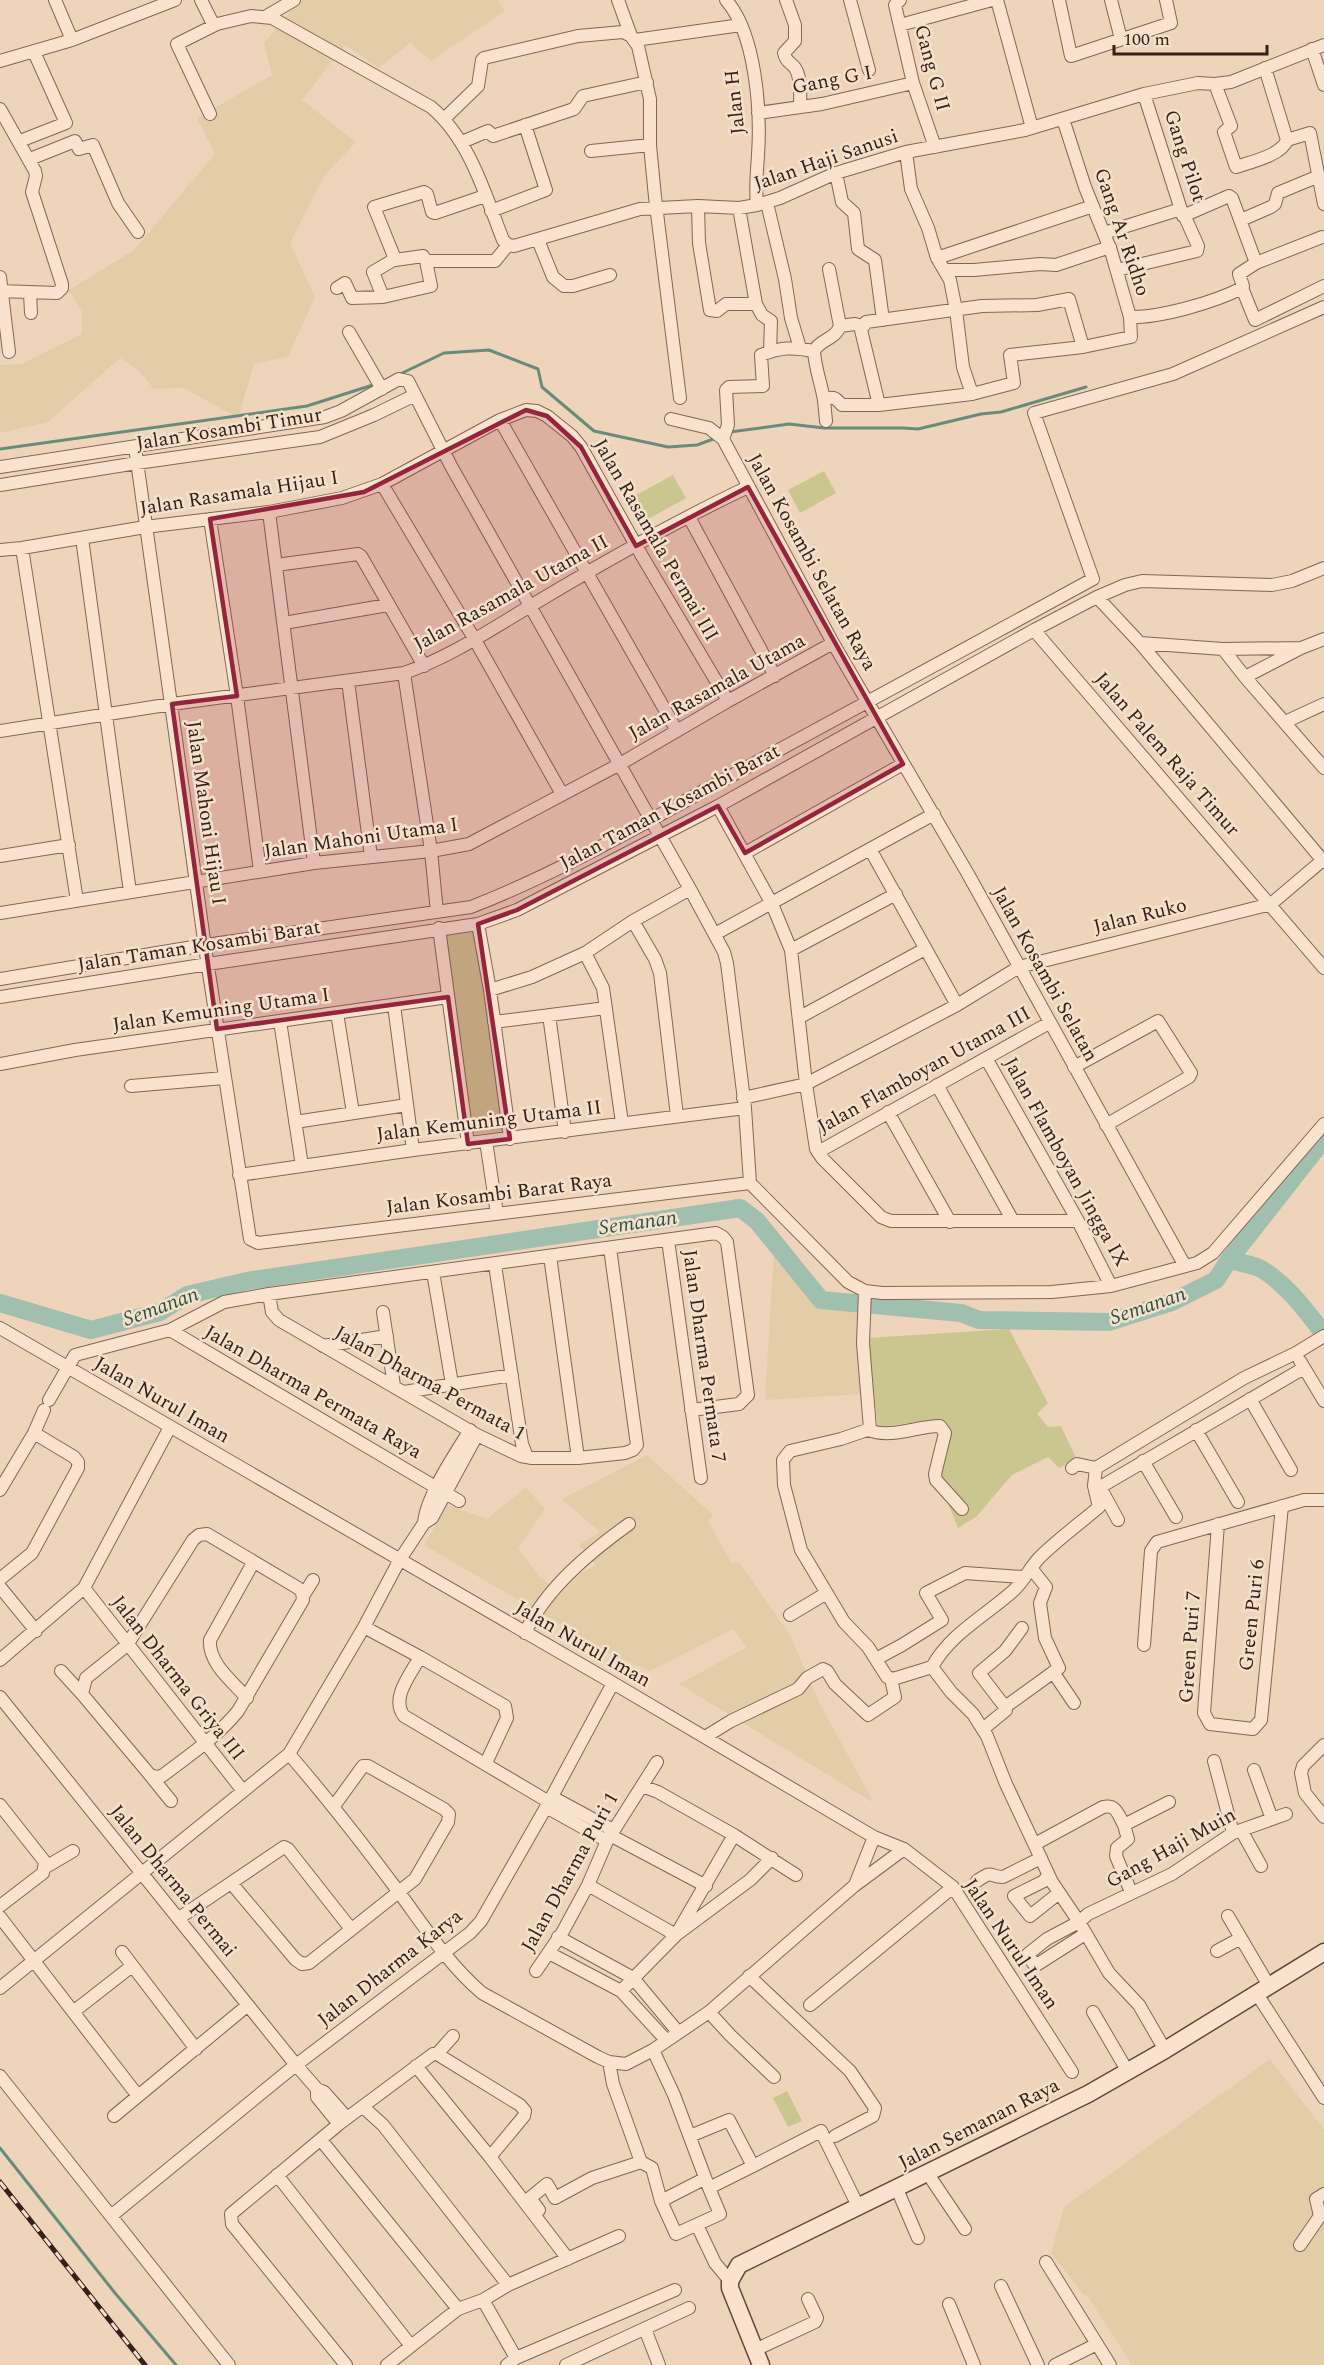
<svg xmlns="http://www.w3.org/2000/svg" width="1324" height="2365" font-family="Spectral,serif">
<rect width="100%" height="100%" fill="#eed4bb"/>
<path fill="#e3cda9" d="M299,0H498L505,11L431,61L410,43L379,68L345,45L302,100L356,142L324,176L290,243L315,297L288,357L254,364L238,418L184,388L154,389L139,371L120,358L48,422L0,433V365L21,364L82,334V312L69,290L134,250L215,154L197,118L272,75L264,43Z
M774,1251L822,1307L860,1312L863,1394L765,1400Z
M647,1455L713,1515L708,1521L732,1564L739,1562L790,1635L820,1704L874,1803L679,1684L747,1647L733,1629L650,1671L611,1654L424,1545L447,1505L487,1519L526,1487L545,1509L518,1549L539,1576L554,1588L596,1565L579,1545L600,1532L562,1499Z
M1270,2059L1324,2130V2365H1132L1087,2295L1083,2294L1051,2253L1064,2207Z"/>
<path fill="#cbc690" d="M824,471L836,493L800,513L788,490Z
M673,475L686,498L643,522L629,499Z
M475,932L503,1131L472,1134L446,936Z
M1009,1329L1048,1403L1037,1414L1048,1427L1061,1426L1076,1458L1059,1468L1048,1457L1012,1475L976,1517L958,1528L936,1473L947,1454L943,1419L878,1427L867,1338Z
M787,2091L802,2121L788,2127L773,2098Z"/>
<g fill="none" stroke-linecap="round" stroke-linejoin="round">
<path stroke="#688c7b" stroke-width="3" d="M398,375L444,353L489,350L538,369L542,387L594,431L668,447L697,445L716,438
M730,432L789,424L824,428H903L918,429L981,414L1001,412L1086,387
M0,449L307,406L376,384
M0,2148L115,2293L176,2365"/>
<path stroke="#a0bfaf" stroke-width="18" d="M1324,1139L1229,1260C1239,1263 1252,1264 1261,1269C1287,1284 1306,1311 1324,1334
M0,1303L91,1330L160,1312L187,1295L247,1281L740,1208L757,1221L821,1300L961,1313L979,1320L1109,1322L1172,1302L1216,1280L1229,1260"/>
<defs>
<path id="street" d="M55,0L72,40L175,0
M201,0L212,22L217,24L251,16L272,18L431,107C470,140 485,194 503,240L508,245L514,246L640,209L698,206L739,208L757,205L780,198L836,173L906,152L1025,130L1144,94L1198,83L1215,84L1231,82L1324,45
M618,0L631,36
M726,0C756,34 761,111 758,155C757,172 755,188 757,205
M786,0L795,25V41L784,53C786,63 791,62 795,68C802,78 800,96 800,107
M850,0L869,70
M900,0L895,5L913,83L935,147
M997,0L1032,128
M1059,0L1071,56L1171,23L1166,0
M1111,0L1121,39
M265,17L294,0
M900,25L992,0
M635,40L741,25
M1312,49L1324,85
M0,61L72,40
M1265,68L1287,140L1310,133L1324,204
M1215,84L1231,126L1224,132L1236,167C1251,162 1282,155 1287,140
M1144,94L1183,216L1229,196L1232,198L1256,263L1239,274L1243,286L1242,288L1255,320L1324,286
M0,109L35,171L36,176L32,192L62,284V288L57,293L0,291
M758,113L822,104L913,83
M210,114L177,44L217,24
M445,118L478,86L482,60L484,58L578,36L623,32L631,36L638,46L650,99V145L655,197L680,398
M1063,119L1085,187L1111,251L1130,317C1160,318 1215,302 1242,288
M20,141L66,123L34,52
M462,142L488,131L493,136L574,109L583,96L647,82
M591,151L650,145
M906,152L911,189L928,228L937,258L950,280L956,310L963,367L972,394
M30,159L75,141L79,149L93,145L118,203L138,232
M836,173L842,202L854,213L858,249L875,260L883,320
M767,203L785,279L791,318L800,348
M698,206L699,243L710,310L717,311L726,304H756
M739,208L756,304L762,315L771,321L770,352
M491,211L546,190L525,125
M1241,220L1271,207L1275,204L1278,193L1319,176
M1104,233L1181,209
M538,240L553,277L564,286H573L610,275
M937,258L1093,206
M395,260L423,256L426,261
M1256,263L1322,237
M829,269L840,326
M944,270H974L1040,264L1056,265L1110,247
M1117,270L1197,251L1198,246L1185,217
M0,277L9,352
M337,288L345,283L352,298L383,297L431,286L426,261H495L508,245
M30,293L31,313
M383,297L373,272L395,259L374,207L424,192L427,194L432,212L435,213L485,196
M349,332L382,389
M814,351C820,339 835,340 840,326L855,324L862,326
M824,400L826,421
M879,405L861,330L866,322L982,306L1037,305L1069,299L1083,347L1131,337L1130,317
M671,419L709,428L723,439L833,643L968,874L1185,1266
M500,420L677,731
M723,439L728,425L726,390L729,387L763,386L761,355C781,347 793,347 814,351C815,368 821,383 824,400C834,395 836,399 842,405H879L972,394L1014,383L1010,355L1083,347
M135,447L205,947L250,1239L258,1243L750,1183
M0,467L325,417L341,411L399,379L408,381L451,466L690,889L724,952L727,963L745,1108L750,1183L848,1282L865,1291L882,1293L1052,1292L1111,1286L1197,1263L1213,1253L1324,1124
M382,484L475,640L562,794
M0,485L137,463L320,437L374,415L415,395
M269,512L314,863
M689,517L775,676
M210,519L237,696L260,871
M82,538L130,892
M22,548L77,901
M0,550L22,548L145,527L269,512L342,498L382,484L500,420L526,410L537,411L547,416L572,436L581,447L642,556L728,701
M276,565L358,554L361,556L424,666
M1097,597L1140,643L1324,862
M284,623L388,605
M1034,630L1324,968
M1140,643L1223,649L1301,648
M1223,649L1245,677L1324,768
M404,673L431,851L437,912
M1245,677L1301,648L1324,639
M348,681L371,857
M1285,722L1324,704
M0,731L172,704L404,673C450,657 490,630 532,605C602,563 674,522 748,487
M718,806L772,904L791,950L806,1084L816,1149L822,1158L881,1217L891,1221H1078
M870,849L957,1005
M745,853L903,764
M0,856L69,845
M0,913L314,863L431,851L469,844L620,764L728,701L833,643
M633,921L655,959L660,973L677,1116
M478,924L490,990L510,1139
M439,928L468,1144
M715,934L934,814
M791,950L896,894
M585,953L603,988L622,1123
M0,979L205,945L471,907C556,874 637,827 718,783C843,716 968,647 1093,579L1034,413L1173,374L1324,307
M490,990L532,977L585,953L633,921L690,889
M0,997L208,964L478,924L517,910L718,806L1034,630L1097,597L1125,585L1142,581L1272,585L1292,581L1324,568
M394,1005L413,1150
M337,1013L353,1113
M549,1015L565,1132
M800,1017L925,949
M280,1021L302,1166
M494,1022L606,1008
M986,1058L1078,1221L1111,1286
M0,1064L75,1050L448,997
M1074,1067L1158,1021L1191,1073L1189,1077L1106,1125
M937,1085L1013,1221
M131,1086L224,1078
M743,1098L806,1084L957,1005L1019,967L1271,904L1324,859
M888,1112L950,1222
M295,1122L407,1105
M486,1141L497,1214
M818,1152L1049,1023
M239,1175L413,1150L745,1108
M668,1240L701,1478
M550,1256L578,1458
M495,1265L522,1444L527,1457
M433,1272L452,1384
M865,1291L863,1343L870,1429L841,1439L790,1451L783,1460L784,1485L801,1550L844,1622L868,1647L887,1677L893,1679L932,1667
M269,1294L272,1312L279,1320L477,1435L521,1456L532,1458H578L625,1453L633,1450L637,1445L610,1248
M383,1312L394,1386
M0,1328L613,1683L874,1837L904,1849L953,1887L1072,2072
M170,1330L459,1501
M323,1346L387,1336
M1300,1361L1324,1401
M404,1392L512,1375
M1250,1399L1291,1470
M49,1400L75,1355L170,1330L224,1302L269,1294L716,1233L723,1237L727,1242L748,1395L739,1404L691,1410
M868,1430C892,1439 916,1426 940,1426L945,1433L935,1474L936,1480L962,1509
M1196,1430L1238,1502
M1143,1461L1176,1517
M1072,1468L1077,1464L1096,1468L1244,1378L1296,1353L1324,1336
M0,1490L34,1433L44,1410
M1118,1520L1101,1489L1102,1486L1304,1368
M424,1523C426,1497 455,1454 470,1430
M1218,1524L1204,1713L1210,1724L1253,1729L1261,1720L1282,1506
M207,1534L298,1588L302,1592L303,1600L238,1711C217,1737 188,1756 162,1776L156,1777L150,1775L82,1694L86,1678L127,1645L193,1540L199,1535Z
M0,1579L32,1553L78,1468V1462L74,1457L34,1433
M0,1587L36,1631
M84,1588L243,1791
M303,1596L313,1580
M790,1615L825,1594
M364,1627L420,1657L505,1706L507,1718L486,1763
M525,1633C546,1588 590,1552 629,1524
M1144,1645L1151,1551L1157,1542L1304,1500H1324
M420,1657C411,1674 390,1698 404,1716L549,1802
M876,1659L902,1645L942,1620L926,1593L965,1573L1023,1577
M0,1660L84,1588L170,1427
M932,1667L951,1692L973,1714L987,1736L1006,1784L1052,1882L1079,1922L1109,1973L1139,2005L1165,2050
M932,1667C951,1633 985,1616 1013,1591C1023,1582 1030,1568 1039,1558C1057,1540 1079,1524 1099,1507L1094,1486L1096,1468
M61,1671L82,1694
M1053,1672L1074,1703
M0,1697L296,2065L317,2089L324,2092L347,2118
M247,1698C233,1682 208,1663 210,1640L253,1563
M1005,1707L979,1673L1005,1651L1022,1628
M983,1729L1006,1710L1005,1707L1059,1668L1045,1638L1040,1603L1046,1587L1031,1568
M705,1737L731,1721L798,1689L807,1678L823,1669L827,1671L835,1684L868,1715L895,1697L891,1679
M1324,1745L1303,1766L1301,1773L1305,1793L1324,1817
M289,1754C327,1798 363,1844 398,1891C424,1926 448,1964 482,1993L598,2057L609,2062L626,2064L653,2050L709,2012L854,1886L904,1849
M1214,1761L1233,1833
M1254,1770L1272,1819
M150,1775L171,1801
M642,1786L658,1792L734,1835L796,1875
M552,1797L613,1830
M0,1805L45,1862L43,1873L0,1906
M546,1807L607,1841
M1241,1830L1261,1866
M610,1835L706,1886
M1035,1844L1103,1807C1116,1804 1118,1814 1124,1825
M44,1868L73,1851
M1048,1875L1044,1881L1014,1896L1030,1916L1059,1893
M977,1881C994,1869 988,1877 1003,1877L1041,1858
M232,1884L295,1959L302,1964L309,1963L415,1879L448,1822L449,1814L444,1809L368,1766H363L334,1806
M588,1885L676,1935L734,1835
M855,1885L874,1837
M1131,1892L1116,1856L1117,1848L1128,1839L1124,1825L1169,1802
M1228,1916L1269,1986
M0,1917L138,2096
M179,1918L284,1847L288,1849L351,1929
M1085,1934L1038,1964L1033,1963L1028,1954L1047,1939L1079,1922L1088,1914L1172,1874L1233,1833L1286,1814
M558,1937L633,1978L678,2032
M1217,1951L1241,1938
M122,1952L196,2049
M549,1953L621,1991L666,2040
M536,1971L562,1933L588,1885L607,1841L657,1762
M749,1976L850,2071L875,2108L873,2116L835,2136
M0,1988L289,1754L364,1627L399,1561L424,1523L432,1518L477,1435
M621,1991L676,1935L750,1880L772,1858
M1257,1994L1324,2098
M810,2005L953,1887
M73,2012L132,1966
M709,2012L730,2035L774,2077
M1093,2012L1128,2072
M653,2050L674,2095L709,2188L753,2166L729,2120L690,2136
M437,2054L453,2036
M609,2062L613,2084L641,2162
M416,2066L490,2157L568,2259
M0,2076L229,2365
M317,2089V2097L339,2124
M363,2107L383,2125L508,2285
M114,2116L248,2005
M321,2140L458,2309
M641,2162L652,2168L661,2201
M753,2166L821,2131L859,2208
M928,2174L965,2229
M277,2175L411,2346
M704,2179L661,2201L676,2234L720,2214L709,2188
M897,2189L918,2238
M539,2210L530,2198L547,2184L555,2198L592,2178L641,2162
M111,2216L292,2068L470,1933L481,1921L549,1802L613,1683
M697,2225L715,2263L730,2281
M1300,2245L1320,2216L1316,2199L1324,2194
M1046,2262L1110,2365
M1001,2286L1038,2365
M949,2304L974,2365
M645,2329L659,2365
M755,2350L815,2322L817,2318L808,2299
M516,2358L483,2300L508,2285L619,2236
M346,2365L232,2224L231,2214L339,2124L433,2054H437L520,2105L525,2111L524,2116L490,2157
M387,2365L458,2309L483,2300
M507,2365L516,2358L675,2290
M566,2365L689,2308
M1055,2365L1095,2345"/>
<path id="secondary" d="M761,2365L730,2288V2281L739,2265L1088,2094L1165,2050L1324,1952"/>
</defs>
<use href="#street" stroke="#856455" stroke-width="14"/>
<use href="#secondary" stroke="#664639" stroke-width="19"/>
<use href="#street" stroke="#f9e3ce" stroke-width="12"/>
<use href="#secondary" stroke="#f9e3ce" stroke-width="16"/>
<defs>
<path id="rail" d="M0,2182L145,2365"/>
</defs>
<use href="#rail" stroke="#34211a" stroke-width="5"/>
<use href="#rail" stroke="#f5e0cb" stroke-width="3" stroke-dasharray="9" stroke-linecap="butt"/>
</g>
<path fill="#94253d" fill-opacity="0.2" stroke="#94253d" stroke-width="4.5" stroke-linejoin="round" d="M526,410L547,416L581,447L636,546L748,487L903,764L745,853L718,806L517,910L478,924L510,1139L468,1144L448,997L217,1029L172,704L237,696L210,519L364,492Z"/>
<g text-anchor="middle" dominant-baseline="central" stroke-width="5" stroke-linejoin="round" paint-order="stroke">
<g font-size="20" fill="#34211a" stroke="#f5e0cb">
<text transform="translate(932 68) rotate(75)">Gang G II</text>
<text transform="translate(832 80) rotate(-11)">Gang G I</text>
<text transform="translate(735 102) rotate(-96)">Jalan H</text>
<text transform="translate(1185 156) rotate(72)">Gang Pilot</text>
<text transform="translate(826 160) rotate(-19)">Jalan Haji Sanusi</text>
<text transform="translate(1122 232) rotate(71)">Gang Ar Ridho</text>
<text transform="translate(229 429) rotate(-9)">Jalan Kosambi Timur</text>
<text transform="translate(239 493) rotate(-9)">Jalan Rasamala Hijau I</text>
<text transform="translate(656 540) rotate(60)">Jalan Rasamala Permai III</text>
<text transform="translate(812 562) rotate(61)">Jalan Kosambi Selatan Raya</text>
<text transform="translate(511 593) rotate(-29)">Jalan Rasamala Utama II</text>
<text transform="translate(717 687) rotate(-29)">Jalan Rasamala Utama</text>
<text transform="translate(1167 754) rotate(49)">Jalan Palem Raja Timur</text>
<text transform="translate(670 807) rotate(-28)">Jalan Taman Kosambi Barat</text>
<text transform="translate(206 813) rotate(82)">Jalan Mahoni Hijau I</text>
<text transform="translate(361 838) rotate(-8)">Jalan Mahoni Utama I</text>
<text transform="translate(1140 916) rotate(-14)">Jalan Ruko</text>
<text transform="translate(199 946) rotate(-9)">Jalan Taman Kosambi Barat</text>
<text transform="translate(1045 974) rotate(61)">Jalan Kosambi Selatan</text>
<text transform="translate(221 1010) rotate(-8)">Jalan Kemuning Utama I</text>
<text transform="translate(924 1070) rotate(-29)">Jalan Flamboyan Utama III</text>
<text transform="translate(489 1121) rotate(-7)">Jalan Kemuning Utama II</text>
<text transform="translate(1066 1162) rotate(61)">Jalan Flamboyan Jingga IX</text>
<text transform="translate(499 1194) rotate(-7)">Jalan Kosambi Barat Raya</text>
<text transform="translate(704 1356) rotate(82)">Jalan Dharma Permata 7</text>
<text transform="translate(430 1383) rotate(29)">Jalan Dharma Permata 1</text>
<text transform="translate(313 1392) rotate(30)">Jalan Dharma Permata Raya</text>
<text transform="translate(162 1400) rotate(30)">Jalan Nurul Iman</text>
<text transform="translate(1252 1615) rotate(-84)">Green Puri 6</text>
<text transform="translate(583 1644) rotate(30)">Jalan Nurul Iman</text>
<text transform="translate(1190 1647) rotate(-86)">Green Puri 7</text>
<text transform="translate(178 1678) rotate(52)">Jalan Dharma Griya III</text>
<text transform="translate(1171 1848) rotate(-29)">Gang Haji Muin</text>
<text transform="translate(570 1872) rotate(-61)">Jalan Dharma Puri 1</text>
<text transform="translate(173 1881) rotate(51)">Jalan Dharma Permai</text>
<text transform="translate(1011 1944) rotate(56)">Jalan Nurul Iman</text>
<text transform="translate(390 1968) rotate(-38)">Jalan Dharma Karya</text>
<text transform="translate(979 2124) rotate(-27)">Jalan Semanan Raya</text>
</g>
<g font-size="21" font-style="italic" fill="#295448" stroke="#f5e0cb">
<text transform="translate(638 1223) rotate(-8)">Semanan</text>
<text transform="translate(1148 1306) rotate(-19)">Semanan</text>
<text transform="translate(161 1307) rotate(-20)">Semanan</text>
</g>
</g>
<path d="M1114 45v9h153v-9" fill="none" stroke="#34211a" stroke-width="3"/>
<text x="1123" y="45" font-size="18" fill="#34211a" stroke="#f5e0cb" stroke-width="4.5" paint-order="stroke">100 m</text>
</svg>
